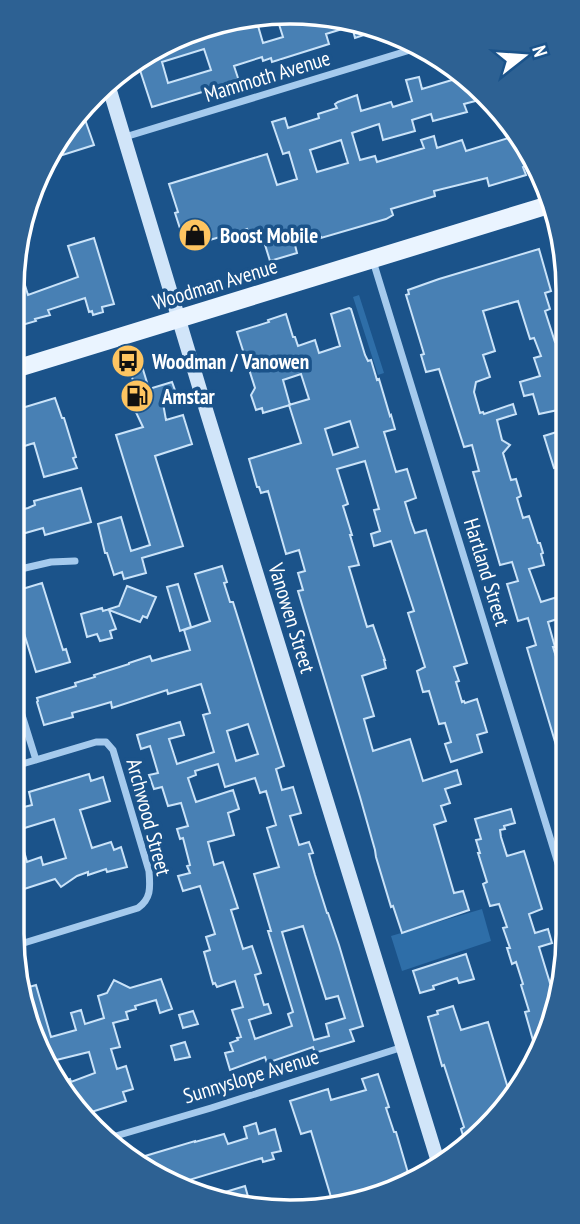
<svg xmlns="http://www.w3.org/2000/svg" width="580" height="1224" font-family="'PT Sans Narrow',sans-serif">
<rect width="100%" height="100%" fill="#1b538a"/>
<path fill="#2e6ea8" d="M359,295L384,373L378,375L353,297Z
M482,909L491,941L402,971L391,936Z"/>
<path fill="#4880b4" stroke="#cae3f9" stroke-width="2" fill-rule="evenodd" d="M294,13L379,30L355,38L352,26L326,34L329,44L272,62L271,58L263,61L262,57L234,66L239,81L152,107L138,64L184,33L256,19L263,43L283,37L277,18ZM204,49L211,70L168,83L162,62Z
M447,63L459,70L487,98L464,104L467,112L433,121L431,114L412,120L415,131L383,140L379,124L352,133L360,160L375,156L377,162L424,148L421,140L434,136L437,148L462,140L466,151L518,135L535,163L523,167L526,175L489,186L487,178L434,191L435,196L391,209L393,215L386,219L321,238V237L295,245L297,253L270,261L262,235L250,239L247,229L186,247L175,213L178,212L169,184L267,154L277,185L297,179L289,152L283,154L272,122L285,118L288,128L319,118L318,114L337,108L335,104L338,102L357,95L361,111L391,102L393,107L412,101L406,80L419,77L422,89L452,80ZM341,140L348,163L317,172L310,150Z
M82,111L94,145L50,159L74,124Z
M94,238L114,304L102,307L103,312L93,315L92,311L89,312L85,298L48,310L50,315L35,319L36,321L12,328V290L18,263L28,295L78,277L68,246Z
M539,249L551,291L545,293L550,309L545,311L555,342L560,341L566,360L563,361L566,371V428H563L558,410L539,414L533,394L524,396L520,382L540,376L534,358L541,356L534,338L530,339L518,301L483,311L495,351L483,355L490,377L476,382L474,392L480,413L483,412L484,414L513,404L516,414L497,420L502,440L510,445L503,453L511,480L516,479L521,496L517,498L523,518L529,516L538,543H540L543,553L541,554L544,565L529,569L541,602L567,594V616L548,622L555,647H553L562,676L567,674V775H565L527,648L536,645L528,618L518,621L507,584L518,581L512,562L500,565L473,472L479,471L472,445L464,447L439,369L426,372L421,355L424,354L406,295L409,294L408,290L439,279Z
M349,308L351,309L365,355L368,361L371,360L377,380L379,379L390,416L391,415L395,429L384,432L396,472L407,469L416,498L405,502L411,522L415,533L426,530L467,663L454,667L459,681L456,682L462,702L464,701L465,703L477,699L487,732L477,735L482,752L451,762L445,744L451,742L445,723L439,724L429,691L423,692L417,671L425,667L408,613L414,611L391,541L374,546L371,534L380,531L374,510L379,509L365,461L337,469L348,504L343,506L352,535H350L359,565L349,567L367,627L373,625L385,660H384L386,668L362,676L374,716L364,719L373,751L410,739L423,781L457,770L461,784L445,789L450,803L441,806L446,821L434,825L454,893L463,891L469,910L402,933L393,906L391,907L376,857L375,850L360,797L298,591L303,590L298,573L305,571L299,550L286,554L268,491L261,493L259,487H257L249,459L301,443L289,405L309,399L301,374L283,380L290,405L263,413L262,408L256,410L251,395L255,388L237,332L269,322L268,320L286,314L293,337H295L298,346L315,340L319,353L340,346L331,314ZM350,421L358,447L333,455L325,429Z
M141,363L149,389L172,382L176,393L162,398L166,420L183,415L192,444L155,456L183,546L142,558L146,573L124,579L122,572L114,575L107,553H105L98,524L121,517L131,551L150,545L116,435L143,427L133,406L132,396L137,394L129,367Z
M55,398L62,418H64L76,457L73,458L77,468L44,477L34,443L15,449L14,448H12V411Z
M566,429V464L554,468L544,436Z
M81,488L91,522L45,535L43,528L22,534L24,542L12,545V509H15L16,511L28,508L35,505L34,501Z
M222,566L227,582L224,583L230,602H233L284,766L276,769L282,790L293,787L301,813L290,816L299,845L309,842L313,853L309,854L315,875L327,913H328L339,945L363,1026L350,1030L354,1041L315,1053L313,1047L267,1063L265,1057L230,1070L225,1053L233,1051L230,1043L238,1040L237,1038L241,1037L232,1010L243,1007L235,981L217,987L215,983L213,984L204,952L210,950L206,937L215,934L200,886L183,891L178,876L190,873L187,866L190,865L183,838L180,839L177,829L188,826L181,803L168,806L162,787L154,789L149,775L158,773L150,746L141,749L137,735L180,722L184,735L169,739L177,764L214,752L203,715L210,713L201,684L168,694L167,690L112,708L111,702L94,707L72,713L73,717L44,725L37,702L38,701L37,698L76,686L75,683L95,677L94,675L129,664V663L150,656L152,661L190,650L184,630L210,621L195,574ZM248,724L258,754L236,761L227,731ZM218,764L225,787L255,778L260,793L266,791L276,825L267,828L279,867L254,874L271,931H268L293,1012L288,1014L292,1026L255,1039L249,1020L271,1013L268,1004L264,1005L255,975L261,973L252,946L243,949L231,910L238,908L223,862L214,865L208,842L234,835L228,813L239,809L233,790L196,802L188,778L196,775L195,771ZM303,926L326,999L338,996L345,1018L326,1024L329,1036L314,1040L282,932Z
M42,583L63,650L66,649L70,662L36,672L14,601L21,599L19,590Z
M178,584L191,627L180,631L167,587Z
M127,586L156,597L147,618L143,616L140,622L109,610L116,629L110,631L112,638L100,641L97,634L87,637L81,614L102,608L103,611L119,606Z
M89,774L91,781L103,777L110,801L80,810L92,848L111,842L114,850L121,847L127,867L107,872L106,869L88,875V872L77,876L61,887L55,879L18,891L12,878V810L32,805L29,792ZM54,819L66,858L43,865L41,857L27,862L18,830Z
M511,809L515,823L504,826L505,829L500,830L501,837L507,856L524,851L542,909L529,914L535,933L548,929L552,943L539,947L550,983L559,980L546,1041L540,1050L538,1043L534,1044L529,1026L525,1012L529,1011L521,985L523,984L516,962L512,964L507,948H510L503,928L507,927L499,904L490,906L483,884L487,882L478,853H480L476,840L481,839L475,819Z
M466,954L474,979L459,983L457,978L433,986L434,989L420,993L413,971Z
M161,979L172,1009L160,1013L156,1000L135,1006L136,1009L126,1012L128,1019L113,1023L120,1047L111,1049L117,1069L126,1066L133,1089L123,1092L126,1101L85,1114L81,1103L72,1105L70,1103L59,1082L70,1079L71,1082L95,1073L89,1052L48,1062L27,1024L24,1005H27L22,989L36,985L51,1037L76,1030L71,1013L81,1010L85,1024L104,1018L98,996L107,993L114,980L130,988Z
M453,1006L461,1030L488,1022L510,1095L500,1111L493,1113L494,1119L487,1130L466,1145L461,1129L464,1127L444,1065L442,1066L428,1017L438,1014L437,1011Z
M193,1011L198,1024L183,1028L179,1015Z
M185,1042L190,1057L175,1060L171,1046Z
M378,1074L389,1107L386,1108L394,1132H396L411,1183L334,1207L311,1131L301,1134L290,1101L328,1089L331,1100L366,1090L362,1079Z
M256,1123L259,1134L275,1129L281,1151L272,1153L274,1159L263,1162L262,1158L176,1184L151,1175L145,1156L195,1141V1142L224,1134L228,1144L247,1138L244,1127Z
M245,1186L251,1207L235,1206L225,1202L222,1193Z"/>
<g fill="none" stroke-linecap="round" stroke-linejoin="round">
<path stroke="#a5caed" stroke-width="7" d="M125,137L420,47
M551,207L562,239
M373,261L568,896
M12,571L51,562L75,561
M12,683L36,760
M12,767L96,742H106L113,750L149,871C150,886 152,898 138,908L14,946
M109,1138L211,1108L403,1047"/>
<path stroke="#d1e5f9" stroke-width="14" d="M108,84L207,413L439,1165"/>
<path stroke="#eaf4ff" stroke-width="18" d="M12,370L552,204"/>
</g>
<defs>
<symbol id="shop-disc" viewBox="-11 -11 22 22"><circle r="9.5" fill="#fec561" stroke="#1b538a"/><path d="M-5-2.5h2.3a2.7 3.5 0 0 1 5.4 0H5L5.5 6h-11ZM-1.5-2.5h3a1.5 2.3 0 0 0-3 0Z" fill="#111"/></symbol>
<symbol id="bus-disc" viewBox="-11 -11 22 22"><circle r="9.5" fill="#fec561" stroke="#1b538a"/><path d="M-5-6H5V4H4V6H2V4H-2V6H-4V4H-5ZM-3.5-4V0h7V-4ZM-3.5 1.2v1.5H-2V1.2ZM2 1.2v1.5H3.5V1.2Z" fill="#111"/></symbol>
<symbol id="fuel-disc" viewBox="-11 -11 22 22"><circle r="9.5" fill="#fec561" stroke="#1b538a"/><path d="M-5.5-6h7V0h2V4h1.3V-2.5L3-4.5l.8-.8L6-3V5H2.5V1h-1V6h-7ZM-4.2-4.7v3.2H.2V-4.7Z" fill="#111"/></symbol>
</defs>
<g fill-rule="evenodd">
<use href="#shop-disc" x="176" y="216" width="38" height="38"/>
<use href="#bus-disc" x="109" y="342" width="38" height="38"/>
<use href="#fuel-disc" x="118" y="377" width="38" height="38"/>
</g>
<g text-anchor="middle" dominant-baseline="central" stroke-width="7" stroke-linejoin="round" paint-order="stroke">
<g font-size="21" fill="#fff" stroke="#1b538a">
<text transform="translate(267 76) rotate(-17)">Mammoth Avenue</text>
<text transform="translate(215 284) rotate(-17)">Woodman Avenue</text>
<text transform="translate(487 572) rotate(73)">Hartland Street</text>
<text transform="translate(292 618) rotate(73)">Vanowen Street</text>
<text transform="translate(149 817) rotate(75)">Archwood Street</text>
<text transform="translate(251 1076) rotate(-17)">Sunnyslope Avenue</text>
</g>
<g font-size="21" font-weight="bold" fill="#fff" stroke="#1b538a" text-anchor="start">
<text x="220" y="235">Boost Mobile</text>
<text x="152" y="361">Woodman / Vanowen</text>
<text x="162" y="396">Amstar</text>
</g>
</g>
<path d="M0 0H580V1224H0ZM290 24H290A266 266 0 0 1 556 290V934A266 266 0 0 1 290 1200H290A266 266 0 0 1 24 934V290A266 266 0 0 1 290 24Z" fill="#2d6193" fill-rule="evenodd"/>
<path fill="none" stroke="#fff" stroke-width="3.5" d="M290 24H290A266 266 0 0 1 556 290V934A266 266 0 0 1 290 1200H290A266 266 0 0 1 24 934V290A266 266 0 0 1 290 24Z"/>
<g transform="translate(524 56) rotate(73)" stroke="#1b538a" stroke-width="5" paint-order="stroke">
<path d="M0-5L12 26L0 18L-12 26Z" fill="#ffffff"/>
<text y="-10" font-size="19" font-weight="bold" text-anchor="middle" fill="#ffffff">N</text>
</g>
</svg>
